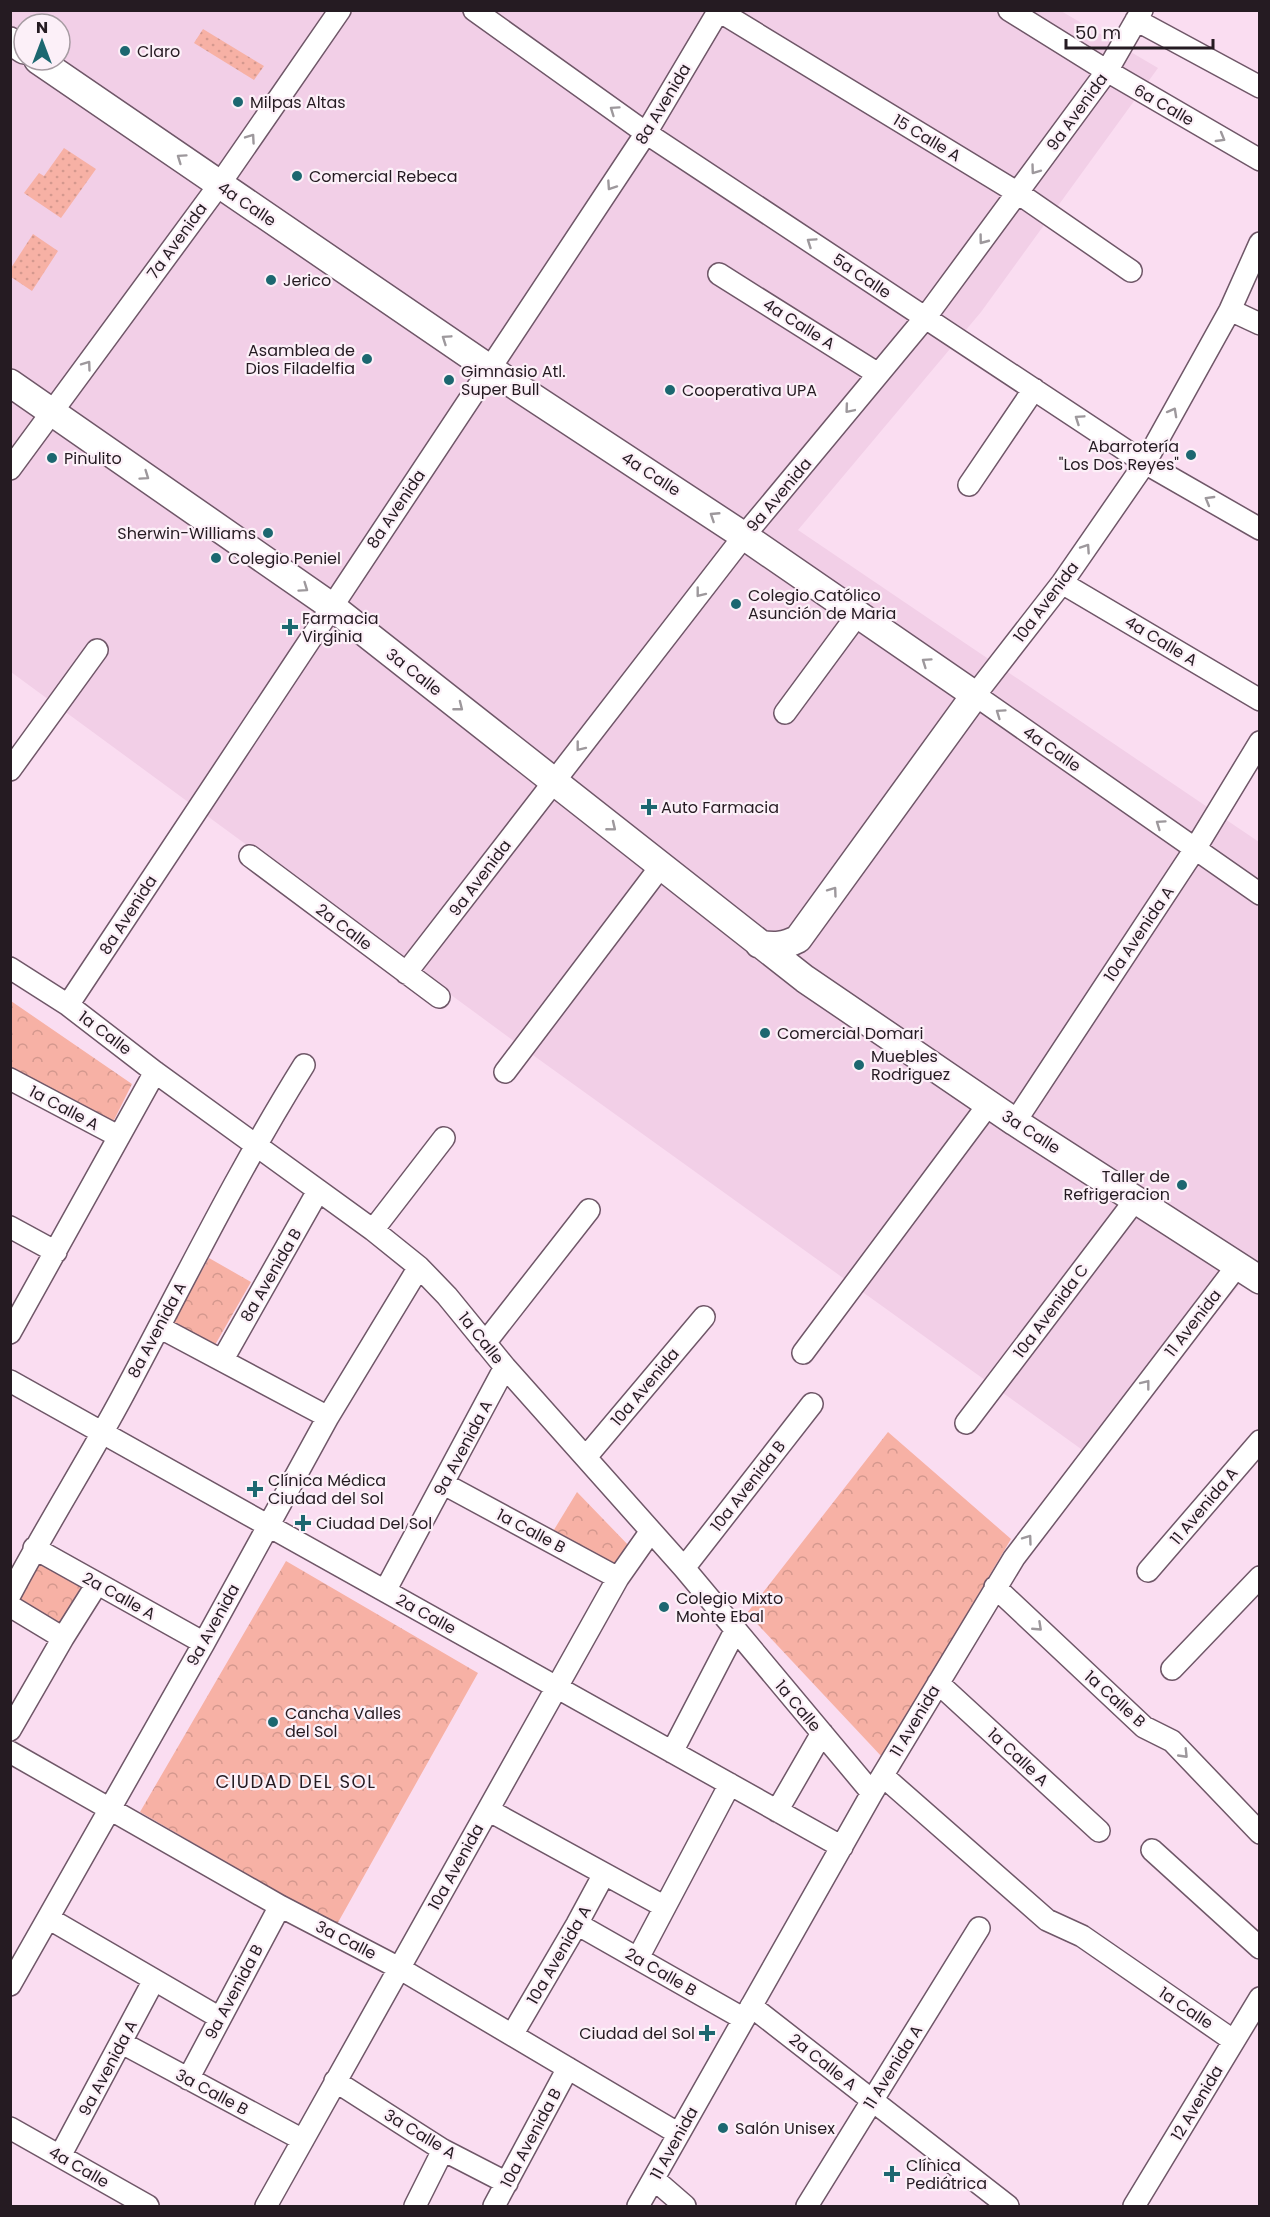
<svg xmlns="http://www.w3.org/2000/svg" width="1270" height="2217" font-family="Poppins,sans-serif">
<defs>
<pattern id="park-crowns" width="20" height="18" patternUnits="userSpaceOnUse" patternTransform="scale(1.5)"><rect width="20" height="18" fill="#f7b1a5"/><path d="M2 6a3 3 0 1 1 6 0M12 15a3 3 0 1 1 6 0" fill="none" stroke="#d4988e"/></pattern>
<pattern id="garden-dots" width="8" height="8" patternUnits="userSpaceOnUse" patternTransform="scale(1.5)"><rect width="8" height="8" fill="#f7b1a5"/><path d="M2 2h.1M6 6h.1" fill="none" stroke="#d4988e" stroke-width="1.8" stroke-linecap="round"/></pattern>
</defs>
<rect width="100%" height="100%" fill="#faddf1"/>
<path fill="#f2cfe7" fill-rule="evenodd" d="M11,11H1061L1158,68L981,312L798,530L1259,842V1261L1095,1459L537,1058L11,672V404L17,408L10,403ZM24,24H60V60H24Z"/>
<path fill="url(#park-crowns)" d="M11,1001L132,1084L108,1132L11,1076Z
M209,1258L251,1282L215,1345L173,1322Z
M888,1432L1011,1539L882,1757L747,1613Z
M577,1492L632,1549L617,1574L549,1538Z
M34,1561L81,1587L54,1636L11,1603Z
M286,1561L478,1673L336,1926L140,1812Z"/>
<path fill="url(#garden-dots)" d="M203,29L264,66L254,80L194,43Z
M64,148L96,169L61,218L24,193L39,173L44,176Z
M33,234L58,251L32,291L11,277V268Z"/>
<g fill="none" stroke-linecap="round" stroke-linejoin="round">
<defs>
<path id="minor" d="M474,10L646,133L1145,463L1260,529
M1009,10L1107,71L1260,160
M719,11L1018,193L1131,271
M1136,20L1260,87
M1260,243L1230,310L1145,463L1062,583L975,695L1260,894
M719,274L878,374
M1230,310L1260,324
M10,469L219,185L340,10
M969,485L1034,389
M1062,583L1260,700
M785,713L858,614
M10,770L97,650
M250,856L439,997
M10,968L68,1005L155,1072L373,1230L419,1267L447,1296L505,1367L684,1568L872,1793
M406,973L744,536L925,318L1107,71L1142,10
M68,1005L646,133L719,10
M505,1072L661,866
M10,1079L118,1136
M1015,1122L1195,849L1260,742
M10,1227L56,1252
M373,1230L444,1138
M159,1327L328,1417
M10,1333L155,1072
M485,1343L589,1210
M803,1353L988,1105
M223,1359L318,1191
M10,1381L842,1847
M966,1423L1136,1199
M586,1457L704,1317
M444,1484L618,1578
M34,1548L204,1643
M684,1568L812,1404
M1148,1571L1260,1441
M995,1587L1144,1727L1172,1741L1260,1833
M385,1591L505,1367
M10,1595C45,1528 86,1464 122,1397C182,1285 237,1172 304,1065
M10,1606L63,1638
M1172,1669L1260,1577
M938,1683L1099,1831
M10,1730L63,1638L97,1584
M10,1752L280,1906L399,1968L679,2134
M672,1752L735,1631
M883,1776L1047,1920L1082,1936L1234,2041
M488,1810L665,1907
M777,1811L822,1733
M1152,1850L1260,1948
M48,1918L220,2018
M577,1924L744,2019
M638,1958L730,1784
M10,1985L204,1643L328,1417L419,1267
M751,2006L1008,2206
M512,2035L577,1924L604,1874
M122,2043L303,2140
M188,2079L280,1906
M335,2081L443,2150L507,2183
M10,2128L148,2206
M60,2156L154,1980
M655,2180L685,2206
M266,2206L618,1578L651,1531
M415,2206L443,2150
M494,2206L568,2068
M638,2206L872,1793L1014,1558L1237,1266
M807,2206L979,1928
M1134,2206L1260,1998"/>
<path id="major" d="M10,41L24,50
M38,60L490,369L744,536L975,695L798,939C784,946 775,947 759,944
M10,383L331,606L805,979L1015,1122L1260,1280"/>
</defs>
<use href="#minor" stroke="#6f5768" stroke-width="24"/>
<use href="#major" stroke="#6f5768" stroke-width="30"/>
<use href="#minor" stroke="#fff" stroke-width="21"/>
<use href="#major" stroke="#fff" stroke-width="27"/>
</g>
<defs><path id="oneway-chevron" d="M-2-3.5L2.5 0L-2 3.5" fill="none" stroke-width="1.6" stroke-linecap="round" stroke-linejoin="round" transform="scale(1.5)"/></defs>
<g stroke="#9d989c">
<use href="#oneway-chevron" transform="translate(614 110) rotate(-145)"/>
<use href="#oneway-chevron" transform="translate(251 138) rotate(-55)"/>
<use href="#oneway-chevron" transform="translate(1221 138) rotate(30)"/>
<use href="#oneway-chevron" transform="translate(181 158) rotate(-145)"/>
<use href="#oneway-chevron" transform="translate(1035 170) rotate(126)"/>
<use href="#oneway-chevron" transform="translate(611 186) rotate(124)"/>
<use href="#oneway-chevron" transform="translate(983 240) rotate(127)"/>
<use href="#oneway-chevron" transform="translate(811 242) rotate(-146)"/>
<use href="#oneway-chevron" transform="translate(446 339) rotate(-146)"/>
<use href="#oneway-chevron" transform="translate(87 365) rotate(-54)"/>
<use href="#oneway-chevron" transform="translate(849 409) rotate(130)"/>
<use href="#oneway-chevron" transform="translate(1173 412) rotate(-61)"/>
<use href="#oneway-chevron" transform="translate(1079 419) rotate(-146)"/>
<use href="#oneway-chevron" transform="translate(145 476) rotate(35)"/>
<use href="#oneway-chevron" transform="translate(1209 500) rotate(-150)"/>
<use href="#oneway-chevron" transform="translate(714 516) rotate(-147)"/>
<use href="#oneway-chevron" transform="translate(1086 548) rotate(-56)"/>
<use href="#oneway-chevron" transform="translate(304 588) rotate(35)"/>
<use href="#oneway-chevron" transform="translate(700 593) rotate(128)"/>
<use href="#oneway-chevron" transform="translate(926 662) rotate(-145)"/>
<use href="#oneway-chevron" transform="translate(459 707) rotate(38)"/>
<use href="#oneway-chevron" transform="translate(1000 713) rotate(-145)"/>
<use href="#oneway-chevron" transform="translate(580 747) rotate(128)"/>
<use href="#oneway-chevron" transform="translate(1160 824) rotate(-145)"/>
<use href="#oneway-chevron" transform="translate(612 827) rotate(39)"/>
<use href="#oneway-chevron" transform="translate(833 891) rotate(-54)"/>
<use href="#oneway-chevron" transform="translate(1146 1384) rotate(-52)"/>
<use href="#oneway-chevron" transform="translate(1028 1539) rotate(-54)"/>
<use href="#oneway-chevron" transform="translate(1038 1627) rotate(43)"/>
<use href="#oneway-chevron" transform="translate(1184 1754) rotate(46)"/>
</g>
<g fill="#1c6770" stroke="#fcf0f8" stroke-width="2">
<circle cx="125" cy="51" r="6"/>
<circle cx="238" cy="102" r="6"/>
<circle cx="297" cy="176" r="6"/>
<circle cx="271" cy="280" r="6"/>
<circle cx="367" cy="359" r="6"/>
<circle cx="449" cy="380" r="6"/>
<circle cx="670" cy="390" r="6"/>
<circle cx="1191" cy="455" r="6"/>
<circle cx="52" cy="458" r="6"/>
<circle cx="268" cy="533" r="6"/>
<circle cx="216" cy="558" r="6"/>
<circle cx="736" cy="604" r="6"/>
<path d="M287 618h6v6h6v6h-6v6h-6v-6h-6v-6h6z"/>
<path d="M646 798h6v6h6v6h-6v6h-6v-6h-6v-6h6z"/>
<circle cx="765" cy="1033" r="6"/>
<circle cx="859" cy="1065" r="6"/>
<circle cx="1182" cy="1185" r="6"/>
<path d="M252 1480h6v6h6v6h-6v6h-6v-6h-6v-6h6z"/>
<path d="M300 1514h6v6h6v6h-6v6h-6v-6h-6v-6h6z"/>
<circle cx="664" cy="1607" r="6"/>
<circle cx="273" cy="1722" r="6"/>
<path d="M704 2024h6v6h6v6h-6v6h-6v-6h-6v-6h6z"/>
<circle cx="723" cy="2128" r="6"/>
<path d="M889 2165h6v6h6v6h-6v6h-6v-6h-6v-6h6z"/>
</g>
<g text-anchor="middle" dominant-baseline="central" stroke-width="4.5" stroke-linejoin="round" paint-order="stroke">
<g font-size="16" fill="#251b22" stroke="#fcf0f8" text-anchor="start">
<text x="137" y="51">Claro</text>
<text x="250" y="102">Milpas Altas</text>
<text x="309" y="176">Comercial Rebeca</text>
<text x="283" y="280">Jerico</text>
<text x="355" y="350" text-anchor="end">Asamblea de<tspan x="355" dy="18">Dios Filadelfia</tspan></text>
<text x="461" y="371">Gimnasio Atl.<tspan x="461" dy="18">Super Bull</tspan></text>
<text x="682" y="390">Cooperativa UPA</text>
<text x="1179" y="446" text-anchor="end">Abarrotería<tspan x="1179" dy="18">"Los Dos Reyes"</tspan></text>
<text x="64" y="458">Pinulito</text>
<text x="256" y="533" text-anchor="end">Sherwin-Williams</text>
<text x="228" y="558">Colegio Peniel</text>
<text x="748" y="595">Colegio Católico<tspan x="748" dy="18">Asunción de Maria</tspan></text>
<text x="302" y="618">Farmacia<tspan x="302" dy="18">Virginia</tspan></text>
<text x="661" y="807">Auto Farmacia</text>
<text x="777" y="1033">Comercial Domari</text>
<text x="871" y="1056">Muebles<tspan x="871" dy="18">Rodriguez</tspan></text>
<text x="1170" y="1176" text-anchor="end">Taller de<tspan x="1170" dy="18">Refrigeracion</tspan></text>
<text x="268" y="1480">Clínica Médica<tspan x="268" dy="18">Ciudad del Sol</tspan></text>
<text x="316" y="1523">Ciudad Del Sol</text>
<text x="676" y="1598">Colegio Mixto<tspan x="676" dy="18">Monte Ebal</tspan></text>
<text x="285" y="1713">Cancha Valles<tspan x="285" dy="18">del Sol</tspan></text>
<text x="695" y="2033" text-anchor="end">Ciudad del Sol</text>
<text x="735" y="2128">Salón Unisex</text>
<text x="906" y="2165">Clínica<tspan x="906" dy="18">Pediátrica</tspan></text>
</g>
<g font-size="16" fill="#251b22" stroke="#fcf0f8">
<text transform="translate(663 104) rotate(-59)">8a Avenida</text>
<text transform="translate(1164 105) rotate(30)">6a Calle</text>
<text transform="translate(1077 112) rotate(-54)">9a Avenida</text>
<text transform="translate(927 138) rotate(31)">15 Calle A</text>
<text transform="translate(247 204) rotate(34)">4a Calle</text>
<text transform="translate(177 241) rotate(-54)">7a Avenida</text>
<text transform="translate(862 276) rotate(34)">5a Calle</text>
<text transform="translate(799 324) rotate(32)">4a Calle A</text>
<text transform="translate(651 474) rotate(33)">4a Calle</text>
<text transform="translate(779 495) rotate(-50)">9a Avenida</text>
<text transform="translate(396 509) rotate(-56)">8a Avenida</text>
<text transform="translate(1046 602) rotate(-53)">10a Avenida</text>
<text transform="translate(1161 641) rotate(31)">4a Calle A</text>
<text transform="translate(414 672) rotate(38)">3a Calle</text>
<text transform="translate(1052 749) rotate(35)">4a Calle</text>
<text transform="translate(480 878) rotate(-53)">9a Avenida</text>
<text transform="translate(128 915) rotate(-57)">8a Avenida</text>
<text transform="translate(344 927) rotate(37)">2a Calle</text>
<text transform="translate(1139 934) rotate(-56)">10a Avenida A</text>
<text transform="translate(105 1033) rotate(37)">1a Calle</text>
<text transform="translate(64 1108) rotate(28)">1a Calle A</text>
<text transform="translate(1031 1132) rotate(33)">3a Calle</text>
<text transform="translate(271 1275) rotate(-60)">8a Avenida B</text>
<text transform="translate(1051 1311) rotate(-53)">10a Avenida C</text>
<text transform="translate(1193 1323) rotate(-52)">11 Avenida</text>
<text transform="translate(157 1330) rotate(-62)">8a Avenida A</text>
<text transform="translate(481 1338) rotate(51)">1a Calle</text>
<text transform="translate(645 1387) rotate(-50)">10a Avenida</text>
<text transform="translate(463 1448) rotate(-62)">9a Avenida A</text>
<text transform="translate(748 1486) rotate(-52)">10a Avenida B</text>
<text transform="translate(1204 1506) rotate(-50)">11 Avenida A</text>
<text transform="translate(531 1531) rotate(28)">1a Calle B</text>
<text transform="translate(119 1596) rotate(29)">2a Calle A</text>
<text transform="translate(426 1614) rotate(29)">2a Calle</text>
<text transform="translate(213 1625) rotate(-61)">9a Avenida</text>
<text transform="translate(1115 1699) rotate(42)">1a Calle B</text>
<text transform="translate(798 1706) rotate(50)">1a Calle</text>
<text transform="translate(915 1721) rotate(-59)">11 Avenida</text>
<text transform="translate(1018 1757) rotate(43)">1a Calle A</text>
<text transform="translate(456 1867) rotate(-61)">10a Avenida</text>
<text transform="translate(346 1940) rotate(27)">3a Calle</text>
<text transform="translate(559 1955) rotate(-60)">10a Avenida A</text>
<text transform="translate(661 1972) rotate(30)">2a Calle B</text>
<text transform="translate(234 1992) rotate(-62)">9a Avenida B</text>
<text transform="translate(1186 2008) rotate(34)">1a Calle</text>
<text transform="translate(823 2062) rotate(38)">2a Calle A</text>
<text transform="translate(893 2067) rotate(-58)">11 Avenida A</text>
<text transform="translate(108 2068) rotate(-62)">9a Avenida A</text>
<text transform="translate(212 2092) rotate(28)">3a Calle B</text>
<text transform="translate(1197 2103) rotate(-59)">12 Avenida</text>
<text transform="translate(420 2134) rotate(31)">3a Calle A</text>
<text transform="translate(531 2138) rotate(-62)">10a Avenida B</text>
<text transform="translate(674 2143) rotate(-61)">11 Avenida</text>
<text transform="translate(79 2167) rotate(30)">4a Calle</text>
</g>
<g font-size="18" letter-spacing="1.5" fill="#251b22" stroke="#fcf0f8">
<text x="296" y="1781">CIUDAD DEL SOL</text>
</g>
</g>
<rect width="1270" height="2217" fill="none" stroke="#251b22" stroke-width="24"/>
<g transform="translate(42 42)"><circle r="28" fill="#fcf0f8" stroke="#a69ba2" stroke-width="1.5"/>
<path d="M0-4.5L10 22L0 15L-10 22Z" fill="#1c6770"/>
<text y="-9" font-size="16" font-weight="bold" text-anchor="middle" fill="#251b22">N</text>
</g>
<path d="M1066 39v9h147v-9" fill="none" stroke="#251b22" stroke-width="3"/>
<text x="1075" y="39" font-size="18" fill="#251b22" stroke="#fcf0f8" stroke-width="4.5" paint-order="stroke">50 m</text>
</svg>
